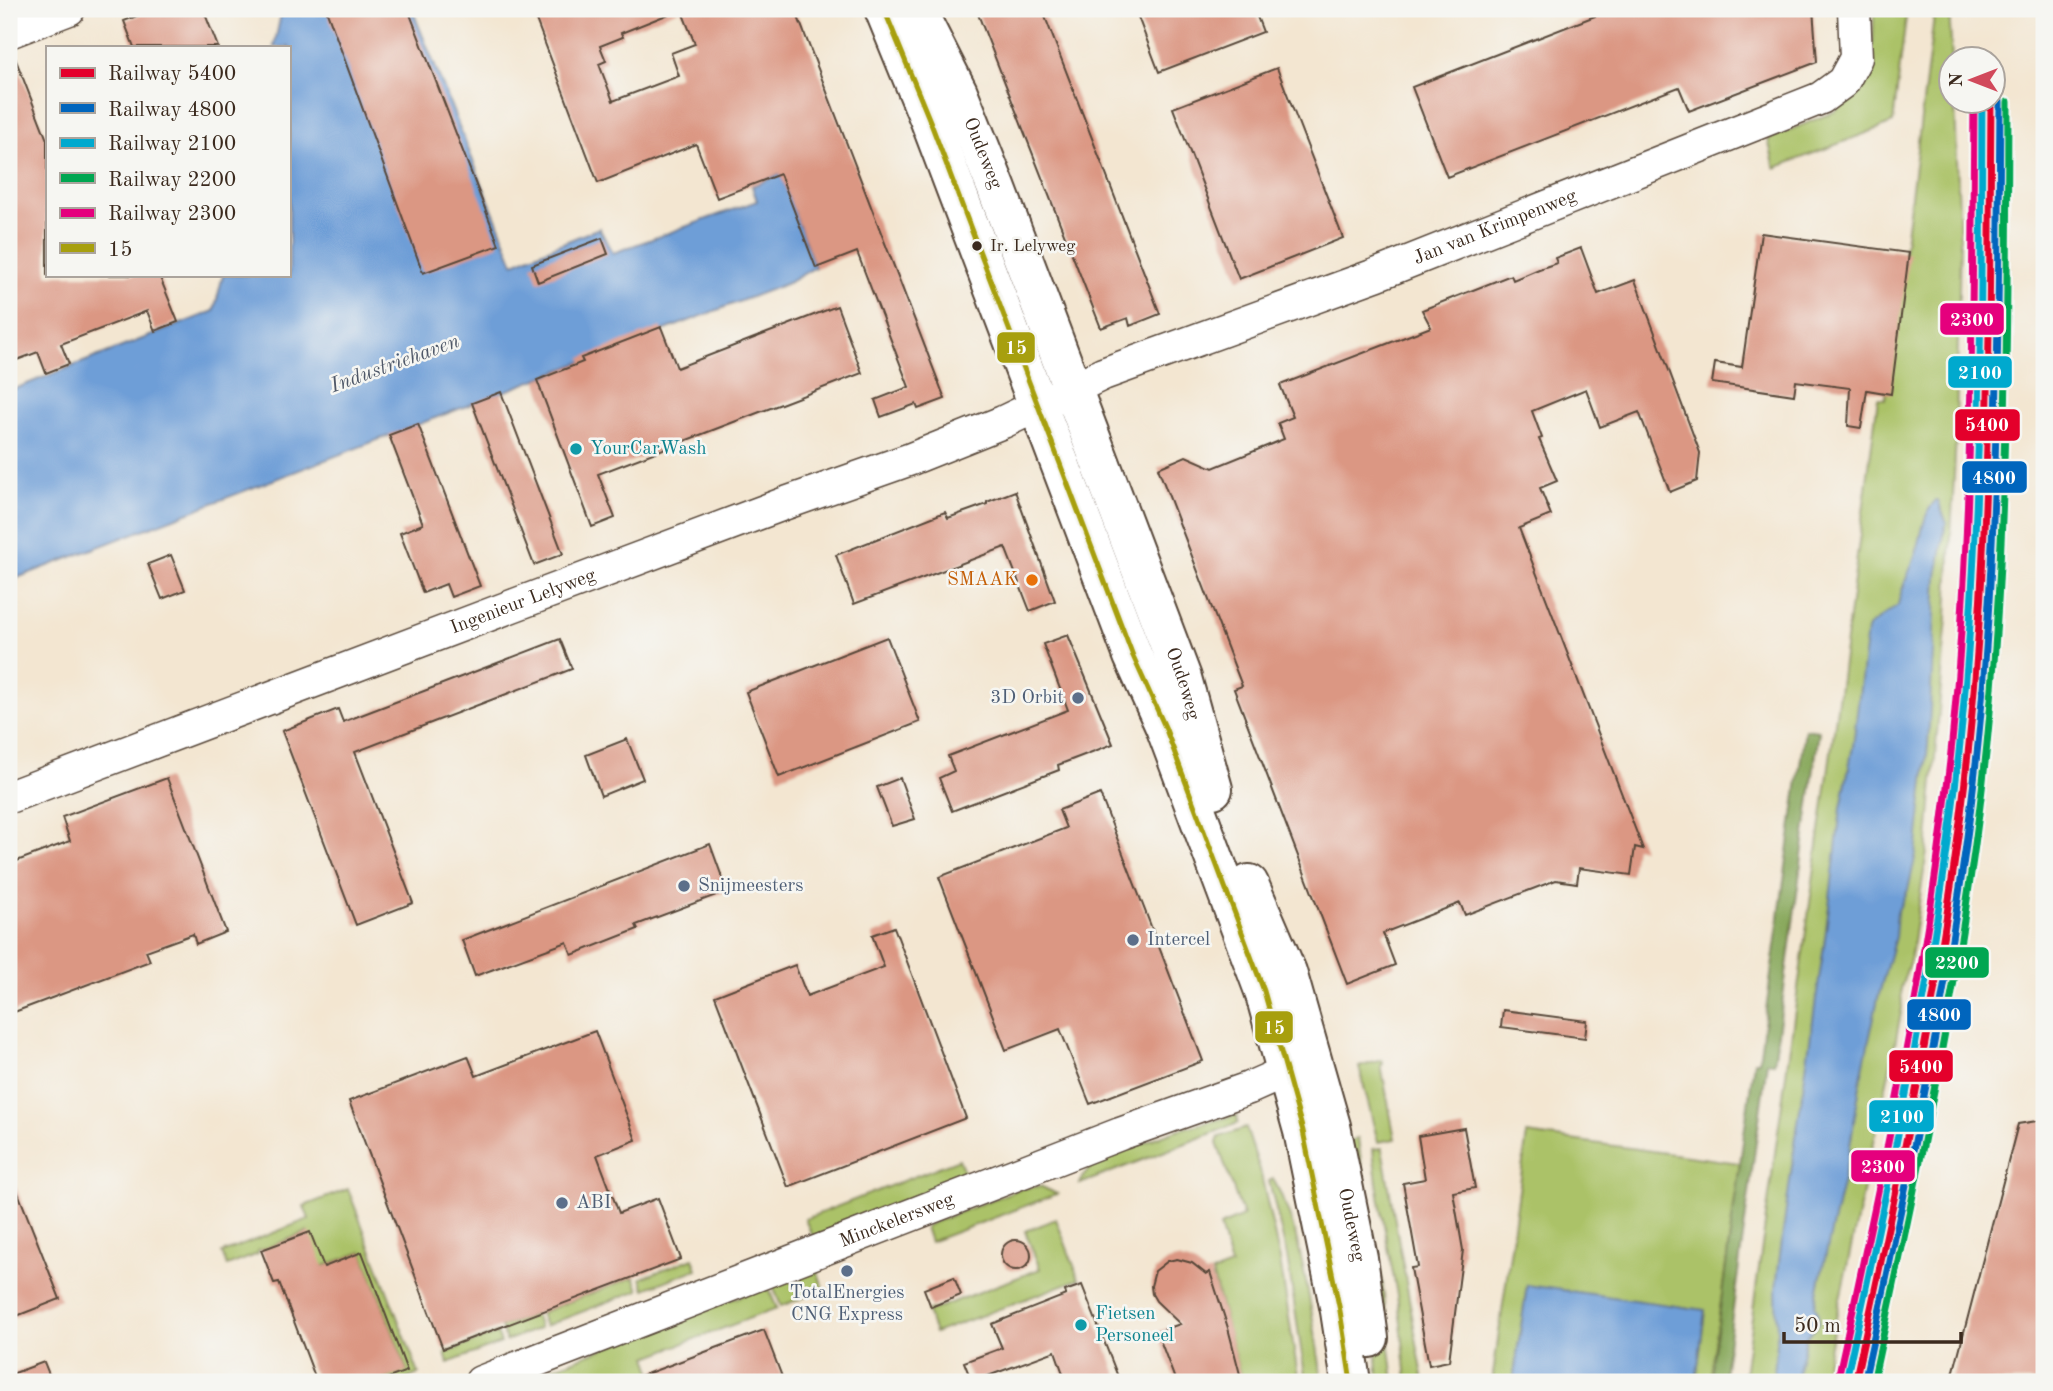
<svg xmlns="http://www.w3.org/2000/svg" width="2053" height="1391" font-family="'Old Standard TT',serif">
<rect width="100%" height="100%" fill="#f6f6f2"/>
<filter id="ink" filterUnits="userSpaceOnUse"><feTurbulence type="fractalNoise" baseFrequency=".0143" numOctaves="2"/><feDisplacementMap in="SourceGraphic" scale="14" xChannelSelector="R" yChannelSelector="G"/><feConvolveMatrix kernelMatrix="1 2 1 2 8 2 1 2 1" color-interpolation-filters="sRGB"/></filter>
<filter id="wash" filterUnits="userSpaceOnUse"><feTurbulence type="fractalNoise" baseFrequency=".00686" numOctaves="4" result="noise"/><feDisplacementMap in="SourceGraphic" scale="28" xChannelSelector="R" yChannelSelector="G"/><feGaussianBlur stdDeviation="1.57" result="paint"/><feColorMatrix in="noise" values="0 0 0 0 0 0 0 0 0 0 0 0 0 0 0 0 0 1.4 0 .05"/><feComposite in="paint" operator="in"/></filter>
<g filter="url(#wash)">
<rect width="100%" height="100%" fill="#f3e6d1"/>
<path fill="#abc268" stroke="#737643" stroke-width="2" d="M1874,9H1907L1893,123L1775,168L1768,139L1836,111L1862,84L1873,43Z
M1935,9H1949L1952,59V102H1955L1960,241L1956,435L1947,617L1927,852L1910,960L1901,988L1902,1008L1893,1054L1822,1382H1743L1833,738L1878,398L1885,399Z
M1382,1060L1383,1064L1381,1065L1395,1139L1378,1142L1359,1067Z
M1237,1115L1238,1123L1080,1184C1084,1172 1093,1164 1104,1158L1176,1130Z
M1246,1128L1260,1170L1280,1260L1299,1382H1242L1212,1273L1231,1266L1220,1226L1243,1216L1217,1143L1219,1137Z
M1527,1134L1740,1163L1710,1382H1696L1705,1310L1527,1286L1513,1382H1492Z
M1358,1139L1368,1213L1382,1280L1394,1382H1379L1371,1288L1341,1143Z
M1382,1148L1424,1382H1407C1404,1348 1401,1313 1394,1279C1386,1236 1377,1193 1373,1149Z
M959,1159L967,1179L813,1238L805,1219Z
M1273,1179C1294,1216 1301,1256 1309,1297C1314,1325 1319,1354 1322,1382H1306L1287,1256L1269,1181Z
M1040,1186L1057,1194L930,1242L925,1227L932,1223L1019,1189Z
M348,1189L419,1374L398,1382H378L407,1370L362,1252L321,1267L307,1232L258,1251V1254L227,1266L222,1253L309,1219L304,1206Z
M1056,1219L1079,1279L935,1333L927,1312L1040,1269L1025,1231Z
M693,1258L697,1269L645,1289L641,1278Z
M816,1267L824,1290L781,1306L772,1284Z
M634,1277L639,1290L545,1326L540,1313Z
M767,1286L777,1308L647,1357L656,1382H516Z
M535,1315L540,1328L506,1341L501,1327Z
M497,1333L501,1343L448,1363L445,1353Z"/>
<path fill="#88a85c" stroke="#62693d" stroke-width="2" d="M1805,729L1819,731L1774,1063L1767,1062L1723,1382H1710L1754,1061H1759Z"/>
<path fill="#6e9ed7" stroke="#54647a" stroke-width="2" d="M282,9H412L514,263L599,228L613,253L757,201L752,186L781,174L815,267L788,283L9,581V391L214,311L223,275H289V47H274Z
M1936,500H1938L1946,522L1937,576L1928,745L1916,854L1908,890L1897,912L1895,937L1878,998L1862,1073L1848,1158L1817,1293L1815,1305L1818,1313V1323L1806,1338L1796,1382H1773L1777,1343L1776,1289L1779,1262L1794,1150L1825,938L1841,808L1853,746L1867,630L1869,626L1898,605C1902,584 1913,566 1918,547C1923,530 1923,514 1936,500Z
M1527,1285L1705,1310L1696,1382H1513Z"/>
<g id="blocks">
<path fill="#db9783" d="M154,9H203L218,47H134L124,21Z
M326,9H408L499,245L423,273Z
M532,9H679V10L621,33L623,37L600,46L606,61L599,64L613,101L679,76L671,53L695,44L681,9H795L945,399L918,409L916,404L881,417L875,400L909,387L857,252L816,268L780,174L717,198L696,144L598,183Z
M976,9H1042L1160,314L1130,326L1128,318L1101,328Z
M1135,9H1254L1263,32L1159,72Z
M1613,9H1813L1817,62L1689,111L1679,87L1447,177L1412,87Z
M9,50H12L47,140V275H159L178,322L155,331L147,311L61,344L69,364L46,373L38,352L9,363Z
M1277,68L1343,238L1239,279L1173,108Z
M1761,233L1909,253L1891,394L1867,390L1861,428L1848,426L1850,388L1796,381L1794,395L1712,383L1715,363L1742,367Z
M602,238L608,254L538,282L532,265Z
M1581,248L1598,294L1635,280L1700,453L1697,481L1670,492L1639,412L1600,427L1586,389L1532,411L1542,438L1539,439L1557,481L1540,488L1551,515L1519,528L1643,849L1635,847L1631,875L1579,868L1577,883L1556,880L1465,915L1460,903L1383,933L1395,965L1347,984L1234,689L1242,686L1158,468L1186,456L1213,468L1284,439L1278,423L1293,417L1280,385L1431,327L1422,310L1511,275L1513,280L1539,269L1557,263L1555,258Z
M837,306L862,373L598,474L615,518L592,527L537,380L583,362L581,358L661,327L677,368Z
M501,392L563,554L534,565L472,403Z
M418,424L480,586L451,597L446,584L423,593L400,533L423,524L389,435Z
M1015,491L1055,601L1030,611L1005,547L854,604L836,555L945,512L948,518L987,504V502Z
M171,555L185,590L162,599L148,564Z
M1068,635L1113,744L1058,765L1059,770L952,811L939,778L954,771L948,756L1068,710L1043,644Z
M887,637L920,722L779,777L746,692Z
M560,639L572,669L355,752L413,903L356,925L282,731L338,709L343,722Z
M627,739L643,779L601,796L586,755Z
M167,778L226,932L196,944L193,934L146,951L150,961L9,1014V864L70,841L62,817Z
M900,778L915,819L892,826L877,787Z
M1100,794L1203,1061L1090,1104L1060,1029L1006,1050L939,877L1066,828L1059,810Z
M710,844L727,891L636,925L638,929L572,955L567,942L475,976L462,940Z
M894,927L966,1118L788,1187L715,996L795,965L807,996L884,967L872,935Z
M1503,1010L1587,1021L1585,1038L1501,1027Z
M595,1031L636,1140L597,1155L619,1213L658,1198L681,1259L443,1349L349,1101L468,1056L476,1076Z
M2044,1120V1382H1951L2018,1124Z
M1464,1128L1475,1188L1453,1192L1463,1250L1449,1361L1429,1365L1411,1268L1418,1267L1403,1183L1425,1179L1418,1136Z
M9,1170L60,1299L9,1319Z
M310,1232L324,1267L362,1252L407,1371L378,1382H317L279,1282L274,1283L261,1250Z
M1001 1255a15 15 0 1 1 30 0a15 15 0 1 1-30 0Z
M1177,1259L1192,1263L1206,1274L1210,1272L1228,1328L1242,1382H1176L1157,1332L1180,1324L1156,1301L1152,1294L1151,1286L1155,1271L1168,1261Z
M954,1277L961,1295L931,1307L924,1289Z
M1082,1285L1120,1382H1066L1055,1351L972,1382L964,1362L1002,1348L992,1324L1066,1295L1065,1291Z
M764,1330L784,1382H630V1380Z
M44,1362L52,1382H9V1375Z"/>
</g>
</g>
<g filter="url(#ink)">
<use href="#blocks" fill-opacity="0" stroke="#574639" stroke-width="2"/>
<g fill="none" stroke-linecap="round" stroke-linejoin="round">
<defs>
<g id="minor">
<path d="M9,32L69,9"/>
<path id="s1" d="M9,797L512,606L786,503L911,459L1003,422L1103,374L1378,274L1821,98L1843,82L1856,58L1854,9"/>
<path id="s2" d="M481,1382L1120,1134L1249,1088L1308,1062"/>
</g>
<g id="major">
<path d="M884,9L930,121L1133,656L1165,727L1264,991L1303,1131L1340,1311L1351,1382"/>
<path id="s3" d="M916,9L958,92L996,187L1182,678L1213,789"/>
<path id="s4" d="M1249,884L1287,972L1331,1126L1358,1258L1369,1338"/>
</g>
</defs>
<use href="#minor" stroke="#574639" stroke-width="35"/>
<use href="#major" stroke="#574639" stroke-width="42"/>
<use href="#minor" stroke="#fff" stroke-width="32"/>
<use href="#major" stroke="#fff" stroke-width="38"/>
<defs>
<path id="bus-1" d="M884,9L930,121L1133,656L1165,727L1264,991L1303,1131L1340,1311L1351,1382"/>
</defs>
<use href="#bus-1" stroke="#f6f6f2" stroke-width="10"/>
<use href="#bus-1" stroke="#a79f0e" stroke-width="5"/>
<defs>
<path id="rail-1" d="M1855,1382C1901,1171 1947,959 1969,744C1991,531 1989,316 1991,102"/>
<path id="rail-2" d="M1864,1382C1910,1171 1956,959 1978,744C1999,531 1998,316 2000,102"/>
<path id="rail-3" d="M1846,1380C1892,1169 1938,958 1960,743C1982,530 1981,316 1982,102"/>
<path id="rail-4" d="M1873,1382C1919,1171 1965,959 1987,744C2008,531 2007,316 2008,102"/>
<path id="rail-5" d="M1838,1378C1884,1168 1930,956 1952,742C1973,529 1972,315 1974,102"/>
</defs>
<use href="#rail-1" stroke="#f6f6f2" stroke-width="12"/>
<use href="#rail-2" stroke="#f6f6f2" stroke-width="12"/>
<use href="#rail-3" stroke="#f6f6f2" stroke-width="12"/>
<use href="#rail-4" stroke="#f6f6f2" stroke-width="12"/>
<use href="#rail-5" stroke="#f6f6f2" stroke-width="12"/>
<use href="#rail-1" stroke="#e4002b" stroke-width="7"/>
<use href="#rail-2" stroke="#0065bd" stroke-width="7"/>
<use href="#rail-3" stroke="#00a9ce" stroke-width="7"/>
<use href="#rail-4" stroke="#00a651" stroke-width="7"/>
<use href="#rail-5" stroke="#e5007d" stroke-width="7"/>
</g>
</g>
<circle fill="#3b2a1e" stroke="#f6f6f2" stroke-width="2.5" cx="977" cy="246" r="6"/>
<g fill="#0f9aa8" stroke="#f6f6f2" stroke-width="2.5">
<circle cx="576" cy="449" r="7"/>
<circle cx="1081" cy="1325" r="7"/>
</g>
<circle fill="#e8710a" stroke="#f6f6f2" stroke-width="2.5" cx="1032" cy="580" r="7"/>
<g fill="#5c6f8a" stroke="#f6f6f2" stroke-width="2.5">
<circle cx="1078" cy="698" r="7"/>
<circle cx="684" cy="886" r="7"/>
<circle cx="1133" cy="940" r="7"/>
<circle cx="562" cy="1203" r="7"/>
<circle cx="847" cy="1271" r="7"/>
</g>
<g text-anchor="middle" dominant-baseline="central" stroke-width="5" stroke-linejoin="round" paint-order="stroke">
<g font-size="17" fill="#3b2a1e" stroke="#f6f6f2" text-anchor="start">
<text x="990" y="246">Ir. Lelyweg</text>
</g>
<g font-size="19" fill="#3b2a1e" stroke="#f6f6f2">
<text stroke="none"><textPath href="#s3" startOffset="159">Oudeweg</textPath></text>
<text stroke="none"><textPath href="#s1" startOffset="1592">Jan van Krimpenweg</textPath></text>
<text stroke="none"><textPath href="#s1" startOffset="550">Ingenieur Lelyweg</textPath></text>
<text stroke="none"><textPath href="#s3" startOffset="726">Oudeweg</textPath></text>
<text stroke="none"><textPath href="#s2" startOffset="446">Minckelersweg</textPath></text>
<text stroke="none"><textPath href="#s4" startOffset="357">Oudeweg</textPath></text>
</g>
<g font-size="19" fill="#0d838f" stroke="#f6f6f2" text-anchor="start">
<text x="590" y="449">YourCarWash</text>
<text x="1095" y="1314">Fietsen<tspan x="1095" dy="22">Personeel</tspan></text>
</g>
<g font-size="19" fill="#c56008" stroke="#f6f6f2" text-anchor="end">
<text x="1018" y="580">SMAAK</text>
</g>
<g font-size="19" fill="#4e5e75" stroke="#f6f6f2" text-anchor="start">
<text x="1064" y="698" text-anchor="end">3D Orbit</text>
<text x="698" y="886">Snijmeesters</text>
<text x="1147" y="940">Intercel</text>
<text x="576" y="1203">ABI</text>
<text x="847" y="1293" text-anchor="middle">TotalEnergies<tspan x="847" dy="22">CNG Express</tspan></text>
</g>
<g font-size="21" font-style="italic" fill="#4f5868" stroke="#f6f6f2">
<text transform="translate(395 364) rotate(-20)">Industriehaven</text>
</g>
</g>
<g stroke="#f6f6f2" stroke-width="2.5">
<rect x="1939" y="302" width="66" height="34" rx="7" fill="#e5007d"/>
<rect x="996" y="331" width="40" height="33" rx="7" fill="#a79f0e"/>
<rect x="1947" y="355" width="66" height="34" rx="7" fill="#00a9ce"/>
<rect x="1954" y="408" width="67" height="34" rx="7" fill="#e4002b"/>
<rect x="1961" y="460" width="67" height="34" rx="7" fill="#0065bd"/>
<rect x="1924" y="946" width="66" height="33" rx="7" fill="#00a651"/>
<rect x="1906" y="998" width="66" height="33" rx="7" fill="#0065bd"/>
<rect x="1254" y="1010" width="40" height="34" rx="7" fill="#a79f0e"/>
<rect x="1888" y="1049" width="66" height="34" rx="7" fill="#e4002b"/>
<rect x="1868" y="1099" width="67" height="34" rx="7" fill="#00a9ce"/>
<rect x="1850" y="1149" width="66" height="34" rx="7" fill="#e5007d"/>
</g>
<g font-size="19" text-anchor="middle" font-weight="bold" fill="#fff">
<text x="1972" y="326">2300</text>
<text x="1016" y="354">15</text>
<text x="1980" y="379">2100</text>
<text x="1987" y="431">5400</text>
<text x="1994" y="484">4800</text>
<text x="1957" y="969">2200</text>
<text x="1939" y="1021">4800</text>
<text x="1274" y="1034">15</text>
<text x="1921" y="1073">5400</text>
<text x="1902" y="1123">2100</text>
<text x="1883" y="1173">2300</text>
</g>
<rect width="2053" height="1391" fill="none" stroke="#f6f6f2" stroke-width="35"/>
<rect x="46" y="46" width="245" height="231" fill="#f6f6f2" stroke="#aba49d" stroke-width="2"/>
<rect x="60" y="68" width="35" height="10" fill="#e4002b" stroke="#aba49d" stroke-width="2"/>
<text x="108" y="80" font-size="21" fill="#3b2a1e">Railway 5400</text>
<rect x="60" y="103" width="35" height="10" fill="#0065bd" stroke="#aba49d" stroke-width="2"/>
<text x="108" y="116" font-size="21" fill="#3b2a1e">Railway 4800</text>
<rect x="60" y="138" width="35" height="10" fill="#00a9ce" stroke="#aba49d" stroke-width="2"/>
<text x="108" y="150" font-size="21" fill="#3b2a1e">Railway 2100</text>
<rect x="60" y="173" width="35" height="10" fill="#00a651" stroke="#aba49d" stroke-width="2"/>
<text x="108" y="186" font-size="21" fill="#3b2a1e">Railway 2200</text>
<rect x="60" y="208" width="35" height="10" fill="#e5007d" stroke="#aba49d" stroke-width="2"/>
<text x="108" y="220" font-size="21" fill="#3b2a1e">Railway 2300</text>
<rect x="60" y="243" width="35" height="10" fill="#a79f0e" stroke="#aba49d" stroke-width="2"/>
<text x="108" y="256" font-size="21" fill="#3b2a1e">15</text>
<g transform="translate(1972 80) rotate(270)"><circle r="33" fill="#f6f6f2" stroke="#aba49d" stroke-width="2"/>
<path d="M0-5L12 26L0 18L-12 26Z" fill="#d1495b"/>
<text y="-10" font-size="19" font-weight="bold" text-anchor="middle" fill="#3b2a1e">N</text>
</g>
<path d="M1784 1332v10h177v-10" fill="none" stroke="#3b2a1e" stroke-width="3.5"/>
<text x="1794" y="1332" font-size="21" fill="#3b2a1e" stroke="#f6f6f2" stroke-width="5" paint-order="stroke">50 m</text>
</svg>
